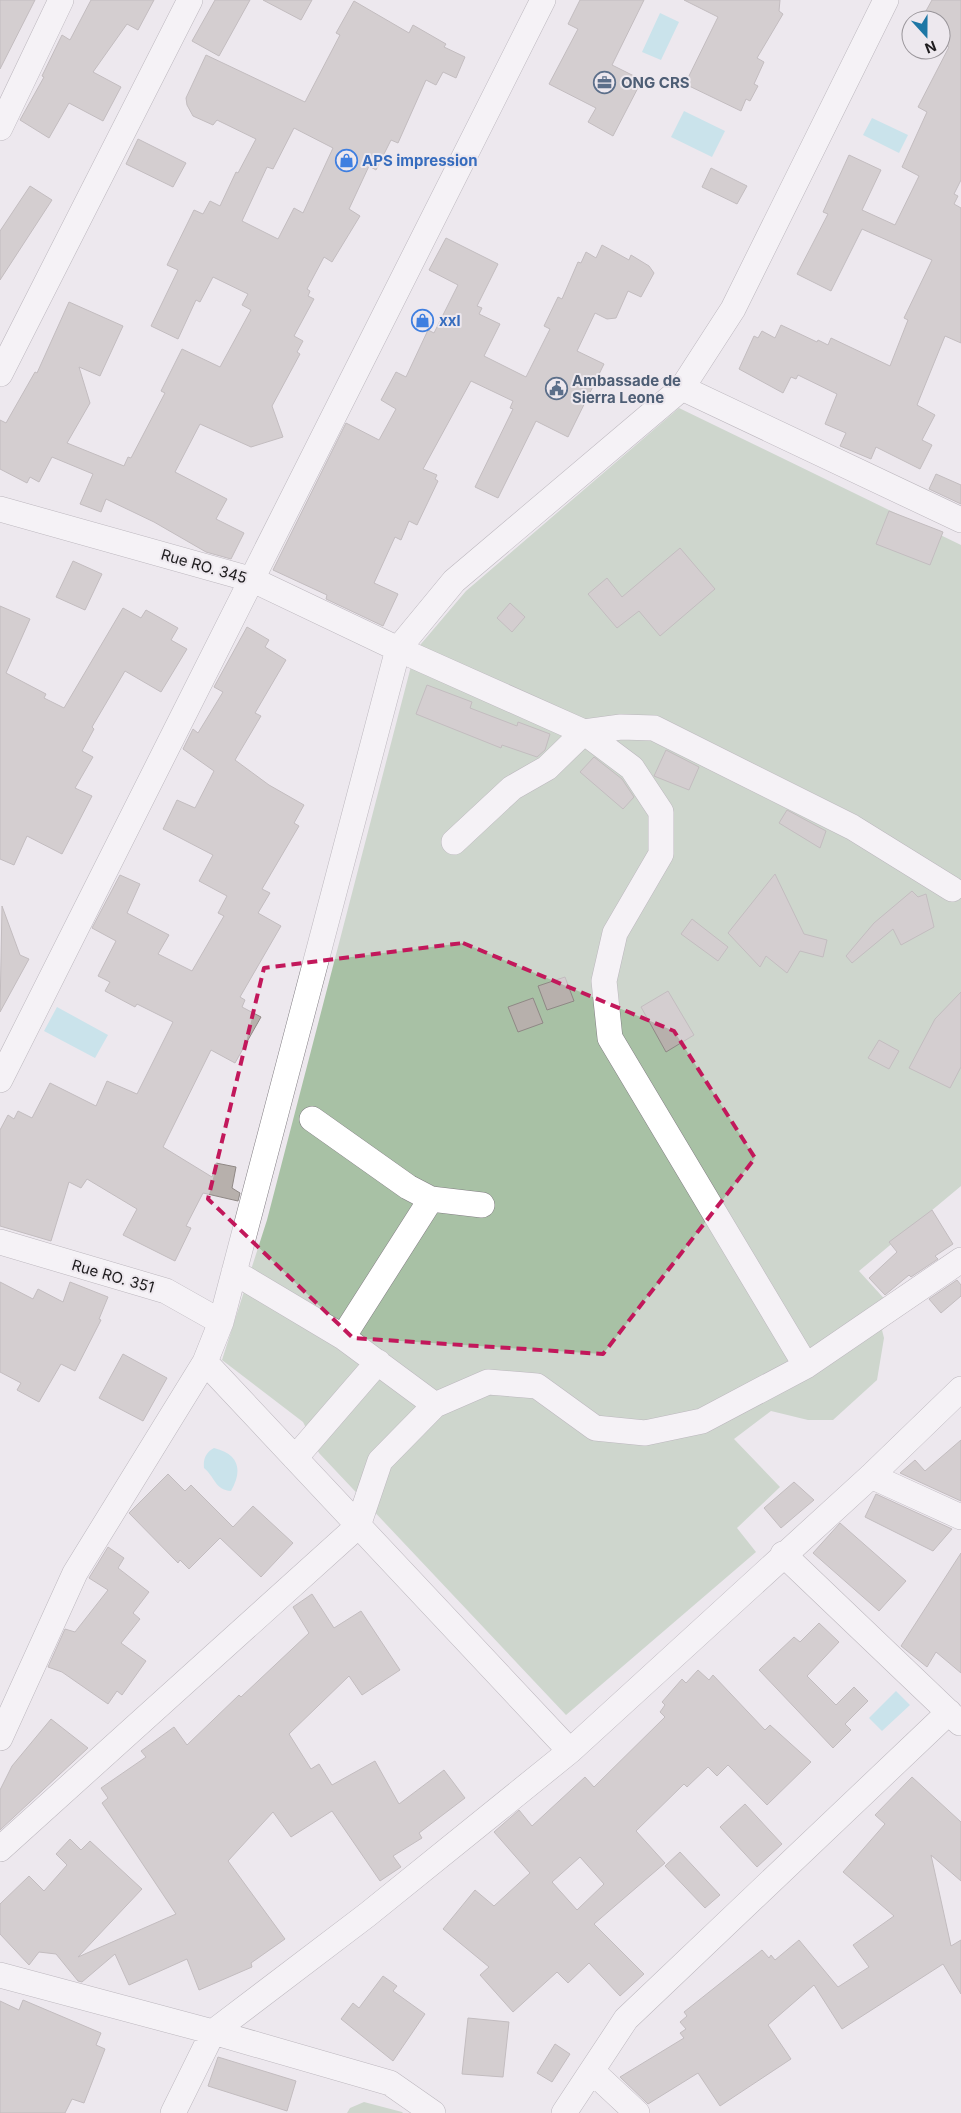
<svg xmlns="http://www.w3.org/2000/svg" width="961" height="2113" font-family="Inter,sans-serif">
<rect width="100%" height="100%" fill="#ede8ee"/>
<path fill="#a8c1a5" d="M679,408L961,545V1186L859,1271L900,1316L882,1330L884,1338L877,1380L833,1420H808L771,1411L734,1439L780,1487L737,1528L756,1552L566,1715L319,1453L303,1422L222,1360L267,1220L415,651L466,591Z
M364,2102L402,2112L403,2113H347L350,2108Z"/>
<path fill="#a0dee6" d="M660,13L679,22L661,60L642,52Z
M684,111L725,131L712,157L671,137Z
M872,118L908,135L899,153L863,135Z
M57,1007L108,1035L95,1058L44,1031Z
M214,1448C239,1454 243,1470 231,1491C215,1490 215,1477 204,1468C203,1459 206,1452 214,1448Z
M896,1691L910,1705L882,1731L869,1718Z"/>
<path fill="#b7b0ac" stroke="#8f8885" fill-rule="evenodd" d="M0,0H35L0,69Z
M91,0H154L138,30L127,24L93,72L121,87L103,121L69,103L49,138L20,120L44,77L42,76L62,35L70,40Z
M215,0H250L219,56L192,41Z
M263,0H312L301,20Z
M580,0H644L612,65L642,80L613,136L588,122L596,108L549,84L578,29L568,24Z
M684,0H780L779,11L783,14L757,58L764,62L754,84L758,86L750,101L746,99L741,111L685,84L718,17Z
M932,0H961V180L954,194L958,196L954,204L961,208V343L945,336L917,405L935,415L922,440L932,445L920,469L876,447L871,459L840,446L846,433L825,424L837,394L798,375L796,379L791,377L783,393L739,369L754,336L758,338L762,331L775,338L781,325L817,342L818,340L828,345L831,338L890,366L908,320L904,318L932,260L862,229L831,291L797,274L828,214L823,212L849,155L881,170L862,210L895,225L919,176L902,167L927,112L918,107L949,47L941,42V20H921Z
M354,1L409,33L413,25L446,44L444,47L465,57L456,78L443,72L436,85L426,80L398,143L391,140L376,170L369,166L349,209L360,216L332,262L324,257L307,289L310,291L308,296L314,299L294,336L303,341L297,352L300,354L272,406L283,437L251,447L200,424L175,472L227,499L216,519L244,533L231,559L206,552L154,522L106,499L101,512L80,504L93,474L52,457L39,482L30,477L27,483L0,469V420L6,423L35,372L37,373L69,302L123,326L100,376L79,367L90,403L67,443L124,466L128,457L131,458L165,393L161,391L182,349L220,367L251,310L242,305L248,294L213,277L200,302L196,300L178,339L151,326L178,270L167,265L194,210L203,214L210,201L220,206L236,172L238,173L256,139L217,120L213,125L193,116L187,105L186,98L206,55L305,102L340,35L336,33ZM294,128L333,148L303,213L294,208L278,239L242,221L267,167L273,169Z
M138,139L186,163L173,187L126,164Z
M711,168L747,186L737,204L702,187Z
M30,186L52,200L0,280V231Z
M446,238L498,264L477,306L482,308L479,314L500,324L484,356L526,377L550,329L544,326L558,297L562,299L578,262L581,263L586,252L596,258L602,245L629,260L631,255L649,266L654,273L641,297L628,291L616,318L607,319L595,313L577,351L604,364L568,437L536,421L498,498L475,487L513,409L510,408L513,401L471,381L423,469L437,475L435,479L438,481L417,525L409,521L401,540L395,537L374,583L398,594L383,626L326,599L327,595L273,570L346,423L379,440L396,409L381,400L396,372L406,377L428,330L434,333L458,285L429,270Z
M936,474L961,485V504L929,489Z
M889,511L943,532L930,565L876,544Z
M680,548L715,589L660,636L639,611L617,628L588,594L607,578L622,597Z
M73,561L102,574L85,610L56,597Z
M510,603L525,617L512,632L497,618Z
M0,606L30,619L6,673L46,694L44,698L64,708L123,608L141,618L146,610L178,628L171,640L187,649L161,692L125,671L92,727L94,729L82,751L93,757L75,788L92,796L62,854L27,836L14,865L0,859Z
M247,627L269,640L265,647L286,660L255,713L261,716L235,760L269,785L304,805L294,823L299,826L262,889L270,893L258,913L281,926L240,997L245,1000L242,1007L261,1017L235,1063L211,1050L163,1147L212,1177L216,1163L236,1167L232,1188L240,1193L238,1201L203,1193L186,1226L191,1228L175,1261L123,1235L137,1209L87,1179L81,1188L69,1182L51,1241L0,1226V1130L8,1115L14,1119L18,1111L32,1118L50,1083L96,1106L107,1081L137,1094L173,1022L137,1004L135,1007L105,991L110,982L98,976L116,941L92,928L120,875L140,884L127,913L169,935L158,954L192,971L224,916L218,913L227,896L199,881L213,855L163,829L177,800L195,808L214,771L183,749L193,729L198,733L223,692L214,687Z
M427,685L472,702L470,708L517,726L518,722L550,734L545,750L537,757L502,745L501,748L416,714Z
M666,750L699,767L689,790L654,776Z
M594,757L622,779L634,797L623,809L580,772Z
M787,810L826,831L820,848L779,823Z
M775,874L804,934L827,940L823,957L800,951L787,973L766,956L760,967L728,933Z
M912,891L918,897L926,894L934,927L901,945L893,929L852,963L846,956L874,923Z
M2,906L20,955L29,959L0,1012Z
M692,919L728,947L718,961L681,934Z
M565,977L574,1001L547,1010L538,986Z
M668,991L694,1035L666,1052L641,1007Z
M961,992V1067L950,1088L909,1068L935,1019Z
M533,998L543,1023L518,1032L508,1007Z
M879,1040L899,1051L889,1069L868,1058Z
M932,1210L953,1244L935,1256L938,1259L911,1277L909,1275L885,1295L869,1278L897,1252L889,1242Z
M957,1280L961,1285V1296L941,1313L929,1299Z
M0,1282L33,1299L38,1289L63,1302L70,1282L108,1297L99,1319L101,1320L75,1371L61,1364L39,1402L17,1390L21,1383L0,1372Z
M123,1354L167,1378L143,1421L99,1398Z
M961,1440V1501L900,1473L915,1460L925,1471Z
M168,1474L185,1491L191,1485L233,1527L253,1506L293,1543L261,1577L220,1538L189,1569L180,1560L178,1563L129,1513Z
M794,1482L814,1500L781,1528L764,1508Z
M876,1494L952,1529L933,1551L865,1517Z
M840,1523L906,1581L879,1611L813,1553Z
M108,1547L124,1558L118,1568L149,1592L133,1613L140,1619L121,1643L146,1661L122,1695L117,1691L108,1704L62,1672L48,1667L65,1629L75,1632L108,1590L89,1578Z
M961,1553V1673L936,1652L927,1667L901,1646Z
M312,1594L334,1628L361,1611L400,1670L362,1695L349,1676L289,1734L311,1769L319,1764L332,1785L375,1761L399,1804L444,1770L465,1798L419,1833L422,1838L393,1856L401,1867L380,1881L332,1811L291,1837L273,1812L228,1861L285,1939L251,1963L252,1967L199,1990L187,1959L129,1985L115,1954L82,1982L78,1981L56,1954L39,1952L29,1965L0,1934V1904L29,1876L44,1891L67,1865L56,1854L70,1839L81,1850L90,1841L142,1889L78,1957L176,1914L102,1803L108,1798L101,1788L146,1757L141,1751L174,1727L187,1745L239,1695L241,1697L309,1633L293,1607Z
M819,1623L839,1642L807,1676L836,1705L854,1687L868,1701L845,1724L851,1730L833,1748L759,1670L794,1637L800,1642Z
M698,1670L709,1680L713,1675L765,1730L770,1725L811,1762L767,1805L728,1765L717,1776L708,1767L687,1787L684,1784L636,1831L665,1863L594,1924L644,1974L620,1996L589,1963L568,1983L557,1972L513,2012L480,1975L489,1967L443,1929L475,1890L494,1906L530,1873L494,1832L519,1810L532,1826L585,1777L594,1787L665,1717L660,1712L665,1705L662,1702L682,1679L686,1683ZM580,1857L604,1884L577,1910L552,1882Z
M51,1719L88,1748L0,1830V1790L12,1766Z
M912,1777L961,1822V1881L931,1855L951,1946L961,1940V1994L943,1964L842,2029L814,1985L768,2025L791,2059L720,2106L698,2073L648,2104L620,2077L684,2038L680,2033L686,2029L680,2022L687,2016L684,2012L762,1950L769,1958L771,1955L775,1960L799,1940L838,1987L869,1967L853,1945L894,1916L843,1872L885,1824L875,1815Z
M745,1804L782,1844L757,1867L720,1827Z
M680,1852L720,1895L705,1908L665,1866Z
M383,1976L397,1986L393,1991L425,2014L393,2061L341,2019L353,2003L359,2008Z
M23,2000L101,2033L96,2045L105,2049L84,2103L72,2099L65,2113H0V2001L19,2010Z
M468,2018L509,2022L503,2077L462,2074Z
M555,2044L570,2054L552,2082L537,2073Z
M218,2057L296,2081L287,2111L208,2086Z"/>
<g fill="none" stroke-linecap="round" stroke-linejoin="round">
<defs>
<path id="minor" d="M0,128L61,0
M0,374L190,0
M682,388L961,520
M0,509L253,580L398,649L584,732L632,768L661,812V854L615,933L604,981L610,1038L806,1366
M454,842L512,788L547,768L584,732L621,727L654,728L852,827L952,889
M0,1080L543,0
M312,1119L408,1187L431,1199L482,1205
M0,1242L166,1291L221,1322
M234,1272L343,1337L435,1405
M343,1337L431,1199
M205,1362L570,1751
M295,1458L378,1362
M871,1476L961,1517
M783,1554L960,1723
M0,1738L75,1573L205,1362L221,1322L398,649L454,581L682,388L733,309L886,0
M0,1849L358,1526L380,1461L435,1405L488,1382L537,1386L595,1428L645,1433L702,1421L806,1366L961,1260
M0,1975L213,2032L390,2083L433,2113
M592,2071L637,2113
M173,2113L213,2032L367,1915L570,1751L871,1476L961,1389
M564,2113L626,2019L949,1712"/>
</defs>
<use href="#minor" stroke="#827e83" stroke-width="26"/>
<use href="#minor" stroke="#fff" stroke-width="25"/>
</g>
<path d="M0 0H961V2113H0ZM463,943L674,1031L755,1158L603,1354L353,1338L208,1199L264,968Z" fill="#ede8ee" fill-opacity=".55" fill-rule="evenodd"/>
<path fill="none" stroke="#c2185b" stroke-width="4" stroke-dasharray="10 6" stroke-linejoin="round" d="M463,943L674,1031L755,1158L603,1354L353,1338L208,1199L264,968Z"/>
<defs>
<symbol id="office-ring" viewBox="-11 -11 22 22"><circle r="9.5" fill="#ede8ee" stroke="#5c6f8a" stroke-width="1.5"/><path d="M-6-3h4V-5.5h4V-3h4V5H-6ZM-1-4.5V-3h2v-1.5ZM-6 0V1H6V0Z" fill="#5c6f8a"/></symbol>
<symbol id="shop-ring" viewBox="-11 -11 22 22"><circle r="9.5" fill="#ede8ee" stroke="#3f7fe0" stroke-width="1.5"/><path d="M-5-2.5h2.3a2.7 3.5 0 0 1 5.4 0H5L5.5 6h-11ZM-1.5-2.5h3a1.5 2.3 0 0 0-3 0Z" fill="#3f7fe0"/></symbol>
<symbol id="civic-ring" viewBox="-11 -11 22 22"><circle r="9.5" fill="#ede8ee" stroke="#5c6f8a" stroke-width="1.5"/><path d="M-.6-6.5H3V-4.5H.6V-3L4-1V1h2V6H-6V1h2V-1L-.6-3ZM-1.2 2.5V6h2.4V2.5Z" fill="#5c6f8a"/></symbol>
</defs>
<g fill-rule="evenodd">
<use href="#office-ring" x="592" y="70" width="25" height="25"/>
<use href="#shop-ring" x="334" y="148" width="25" height="25"/>
<use href="#shop-ring" x="410" y="308" width="25" height="25"/>
<use href="#civic-ring" x="544" y="376" width="25" height="25"/>
</g>
<g text-anchor="middle" dominant-baseline="central" stroke-width="4" stroke-linejoin="round" paint-order="stroke">
<g font-size="15" font-weight="bold" fill="#4e5e75" stroke="#ede8ee" text-anchor="start">
<text x="621" y="82">ONG CRS</text>
<text x="572" y="380">Ambassade de<tspan x="572" dy="17">Sierra Leone</tspan></text>
</g>
<g font-size="15" font-weight="bold" fill="#366cbe" stroke="#ede8ee" text-anchor="start">
<text x="362" y="160">APS impression</text>
<text x="439" y="320">xxl</text>
</g>
<g font-size="15" fill="#1e1c1e" stroke="#ede8ee">
<text transform="translate(204 566) rotate(16)">Rue RO. 345</text>
<text transform="translate(113 1276) rotate(16)">Rue RO. 351</text>
</g>
</g>
<g transform="translate(926 35) rotate(159)"><circle r="24" fill="#ede8ee" stroke="#9a969b"/>
<path d="M0-4L9 19L0 12L-9 19Z" fill="#1d77a5"/>
<text y="-8" font-size="14" font-weight="bold" text-anchor="middle" fill="#1e1c1e">N</text>
</g>
</svg>
